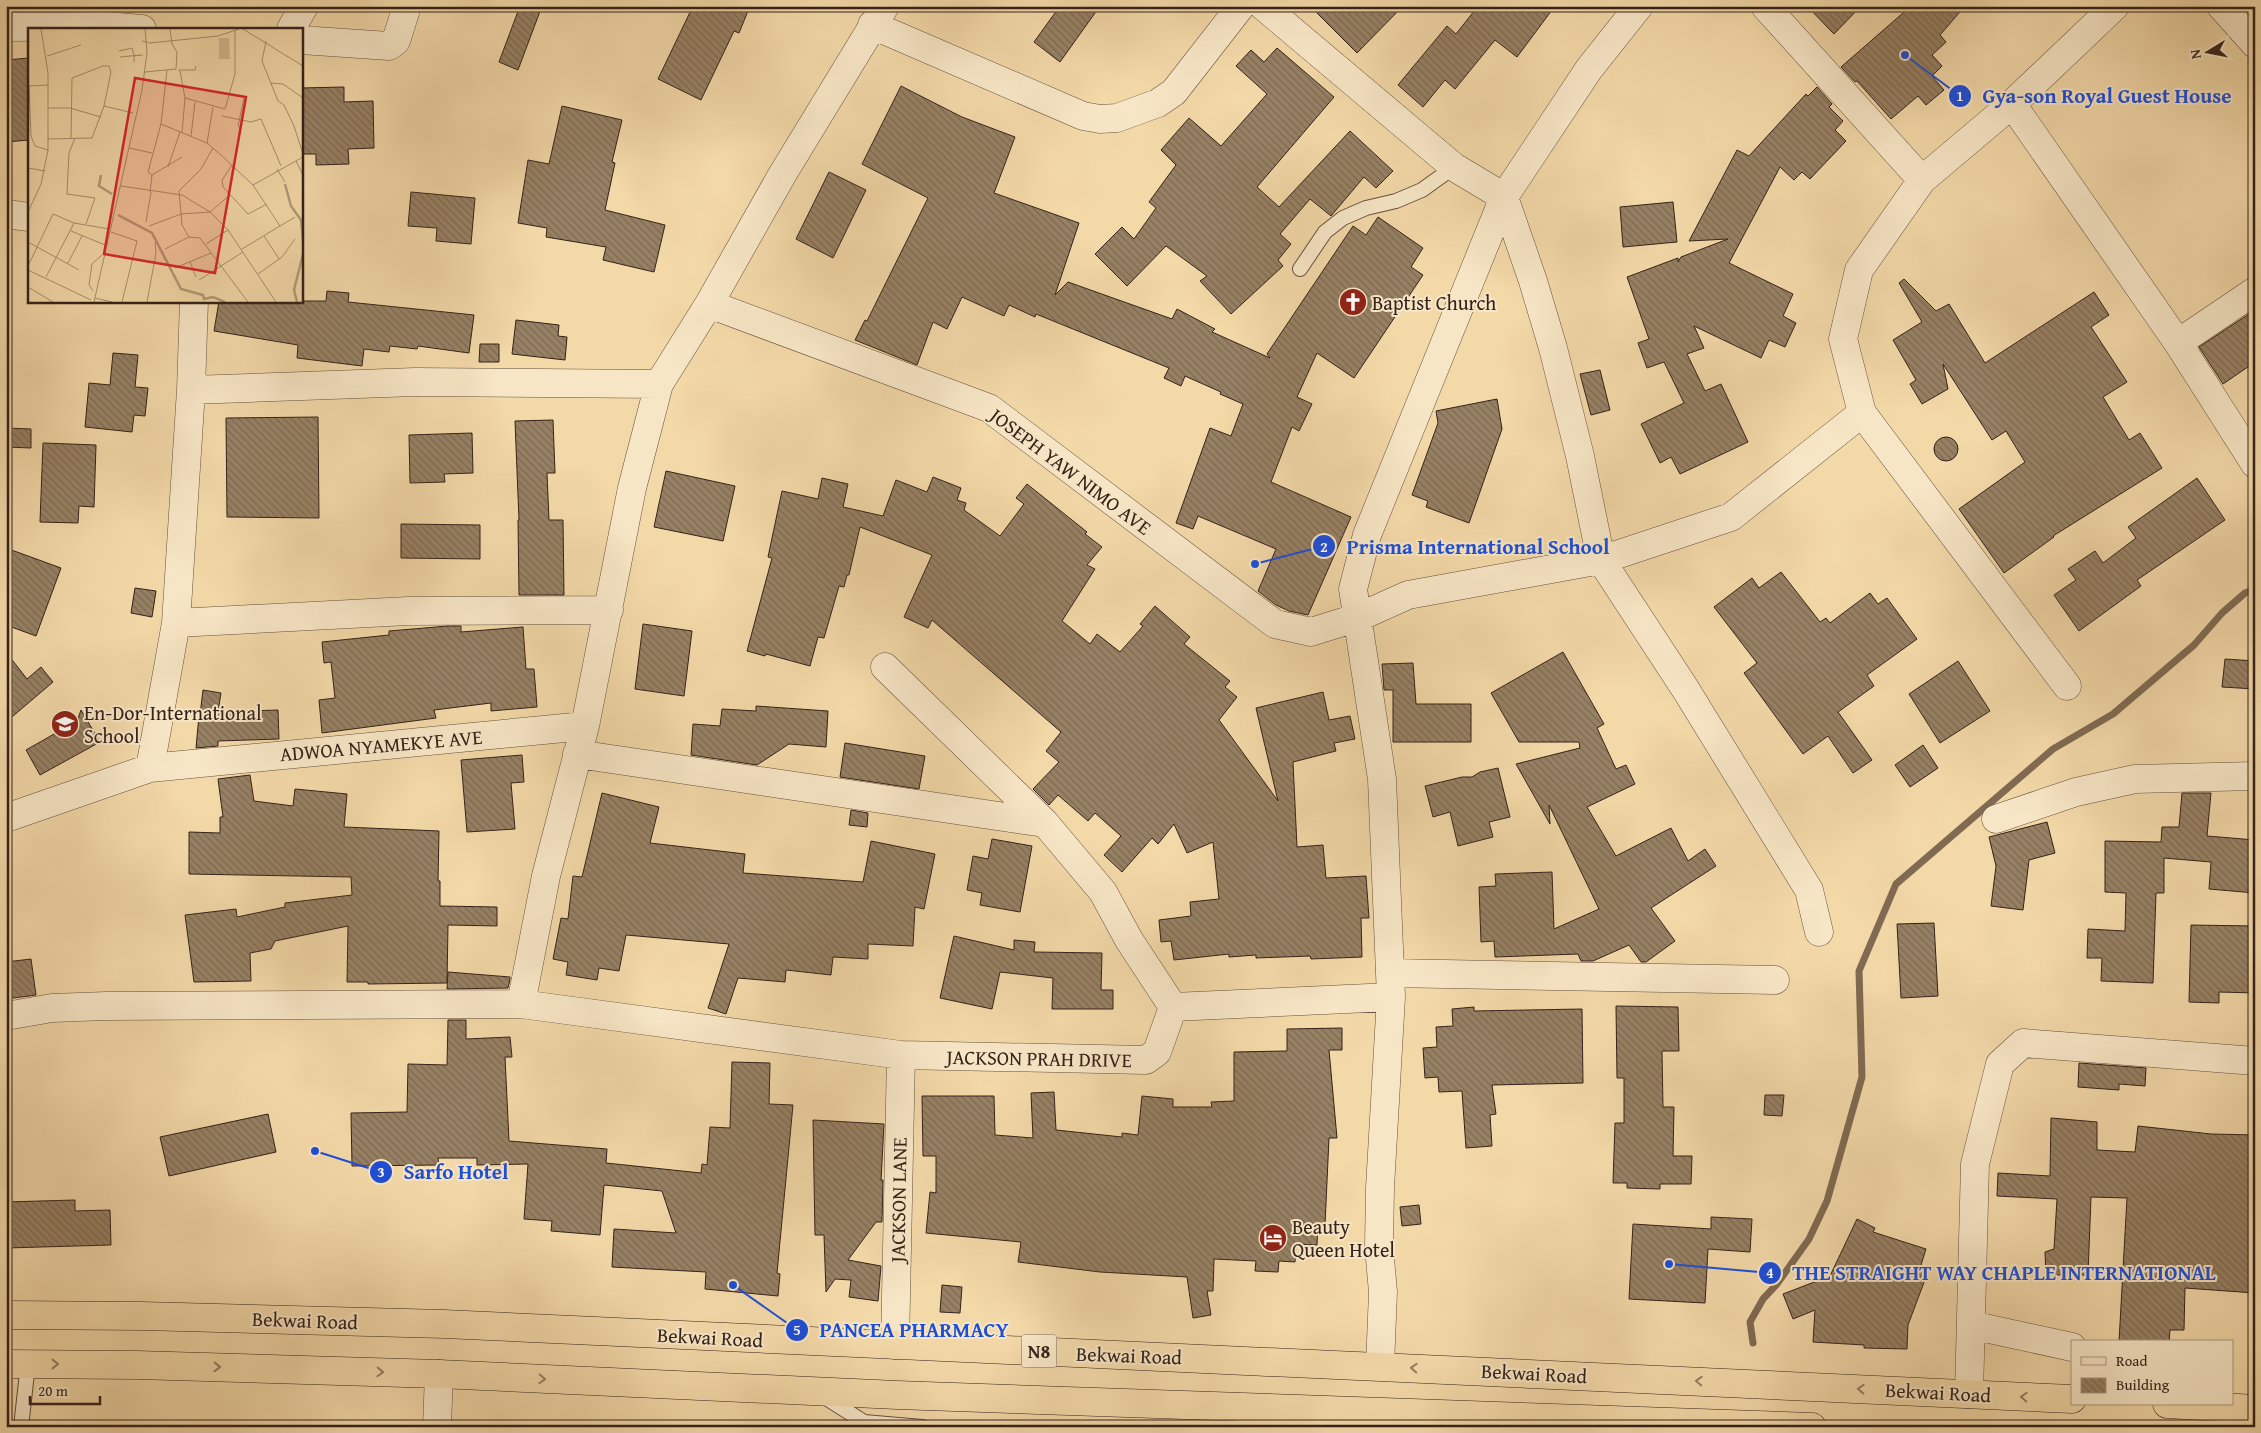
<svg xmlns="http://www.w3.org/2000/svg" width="2261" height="1433" font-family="'Gentium Book Plus',serif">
<defs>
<pattern id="building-back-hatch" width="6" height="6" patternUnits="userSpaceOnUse" patternTransform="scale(1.25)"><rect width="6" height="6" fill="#978164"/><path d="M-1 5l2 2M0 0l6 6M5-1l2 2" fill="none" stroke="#7c6952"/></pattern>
</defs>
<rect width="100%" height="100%" fill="#f3d8a8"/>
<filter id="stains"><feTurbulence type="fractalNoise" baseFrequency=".004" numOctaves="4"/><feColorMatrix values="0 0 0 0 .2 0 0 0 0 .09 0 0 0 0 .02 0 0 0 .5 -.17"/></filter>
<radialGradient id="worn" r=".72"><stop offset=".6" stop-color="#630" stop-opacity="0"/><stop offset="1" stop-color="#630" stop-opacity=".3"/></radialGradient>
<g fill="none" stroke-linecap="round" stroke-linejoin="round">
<path stroke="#806a52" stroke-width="7" d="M1753,1343L1750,1322L1763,1299L1777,1284L1809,1239L1827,1201L1862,1077L1859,971L1896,884L2053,749L2113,714L2194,645L2222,613L2245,593L2255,589"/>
</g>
<path fill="url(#building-back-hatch)" stroke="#34221a" d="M520,6H542L518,70L499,62Z
M693,6H750L739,33L734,31L701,100L658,79Z
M1060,6H1100L1060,62L1034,42Z
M1310,6H1403L1357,53Z
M1478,6H1555L1517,57L1495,40L1455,89L1445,80L1423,107L1398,85L1447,26L1456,34Z
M1807,6H1861L1834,34Z
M1911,6H1965L1940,35L1946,42L1932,55L1942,66L1932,76L1944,90L1926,105L1918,96L1891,119L1857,81L1855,82L1841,67Z
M1277,48L1334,97L1257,187L1279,207L1350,131L1393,171L1376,188L1364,177L1331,216L1310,199L1280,234L1291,244L1278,260L1283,266L1231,314L1200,281L1207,276L1166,246L1127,286L1095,254L1122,227L1134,239L1156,208L1149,202L1176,165L1161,150L1189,118L1221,146L1267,94L1236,66L1251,50L1264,62Z
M29,58V140L6,142V60Z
M901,86L962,117L1015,137L994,193L1079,223L1055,295L1068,282L1172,319L1177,309L1215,329L1212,332L1270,358L1267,354L1353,226L1366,235L1378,217L1423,248L1411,267L1423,275L1354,378L1317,353L1297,397L1312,404L1299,431L1292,427L1271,482L1351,517L1308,615L1289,611L1276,605L1258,591L1276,549L1198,516L1193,529L1176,523L1210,428L1231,436L1243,404L1220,394L1221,392L1185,376L1181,386L1164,378L1169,368L1036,314L1035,317L1009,305L1004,316L962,297L947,329L933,322L917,365L855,340L865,320L867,321L928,198L862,164Z
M344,87V102L373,101L374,148L348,149L349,164L316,165V154H301V88Z
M1817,87L1832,104L1829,107L1843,121L1835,130L1846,141L1810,179L1802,172L1794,180L1780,167L1729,263L1793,294L1783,316L1796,323L1785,347L1769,340L1761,358L1694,326L1704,348L1687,354L1705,391L1721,384L1748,442L1680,474L1671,457L1660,463L1641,424L1684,403L1664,362L1647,368L1638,343L1649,339L1627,277L1678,258V262L1681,257L1728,239L1689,241L1737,150L1749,156L1806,94L1808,96Z
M562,106L622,120L612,162L615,163L605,210L665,225L654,272L603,260L606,247L546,237L547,228L518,223L528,160L549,164Z
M829,172L866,190L833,258L796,239Z
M411,192L475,198L471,244L436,241L437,228L408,226Z
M1673,202L1677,242L1623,247L1620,207Z
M1904,279L1936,311L1949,304L1985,363L2094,292L2109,315L2091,327L2127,382L2103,397L2129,440L2140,433L2162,468L2053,536L2054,537L2004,573L1959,509L2025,462L2006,431L1992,440L1943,364L1948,389L1922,404L1910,384L1916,380L1893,340L1922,322L1899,283Z
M327,291L349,293L348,302L474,315L469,353L418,346L417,349L390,346L389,352L364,349L362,366L297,358L298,345L214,331L219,301H326Z
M2255,310V362L2223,384L2199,347Z
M516,320L559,325L558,336L567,337L565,360L512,354Z
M480,344H499V362H479Z
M113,353L138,355L135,387L148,388L145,416L134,415L132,432L85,427L89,383L110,385Z
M1600,370L1610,410L1591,415L1580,374Z
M1497,399L1502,429L1469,523L1426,507L1428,501L1412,495L1438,423L1436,411Z
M318,417L319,518L227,517L226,418Z
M553,420L555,473H547L549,520H563L564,595H519L518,520H519L515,421Z
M6,428L31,429V448L6,447Z
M472,433L473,473L444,474L445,482L410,483L409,435Z
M1934 449a12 12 0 1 1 24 0a12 12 0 1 1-24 0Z
M43,443L96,445L94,507L79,506L78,523L40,522Z
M666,471L735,486L723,541L654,527Z
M933,477L961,488L957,500L966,503L964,510L1000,536L1024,504L1016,498L1027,484L1087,532L1085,534L1102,547L1087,565L1095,569L1062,621L1090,644L1097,634L1120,652L1143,626L1140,624L1155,606L1190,637L1184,644L1230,681L1225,687L1237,697L1219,720L1278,801L1256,708L1323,692L1329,720L1350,716L1355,739L1334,743L1336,751L1293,762L1297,847L1323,845L1326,878L1366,876L1369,918H1361L1362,957L1311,959L1310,956L1256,958V955L1229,957V954L1174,960L1171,941L1161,942L1159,920L1191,916L1190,902L1219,899L1213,842L1187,853L1174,824L1158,844L1152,838L1122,872L1104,855L1121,836L1095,813L1088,821L1058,795L1049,805L1033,789L1059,762L1046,751L1061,732L932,620L928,628L904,617L932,555L860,527L849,575H847L844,587L839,586L824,638L818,637L810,666L766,654L765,656L747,651L772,558L768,557L782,491L818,499L822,478L848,484L843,507L883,516L896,480L927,492Z
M2197,478L2225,520L2137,580L2141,586L2079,631L2054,595L2076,580L2068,569L2095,551L2103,563L2136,538L2128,527Z
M401,524L480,525V559L401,558Z
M6,548L61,568L36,636L6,625Z
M1781,572L1820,622L1826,618L1830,623L1870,593L1878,604L1887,598L1917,639L1867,675L1874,686L1838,712L1872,760L1853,773L1828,736L1803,754L1744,673L1757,663L1714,607L1752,578L1759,588Z
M135,588L156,591L152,617L131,613Z
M643,624L692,631L684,696L635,689Z
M448,626H461V632L523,627L526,669H534L537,707L491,711V703L434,710L436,718L322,733L319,700L335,698L331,662L324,663L322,642L389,635V631Z
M6,652L27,679L41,667L53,682L6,722Z
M1563,652L1604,724L1597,728L1616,769L1626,765L1635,784L1587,807L1616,856L1671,828L1688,861L1705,849L1716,866L1651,908L1675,941L1646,962H1641L1629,945L1593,961H1581L1578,954L1495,957L1494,941L1481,942L1479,887L1496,886L1495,874L1552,872L1554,929L1599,909L1549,805L1550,824L1516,764L1580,748L1579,742H1519L1491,693Z
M2225,659L2255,661V689L2222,687Z
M1958,661L1990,711L1940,743L1909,694Z
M1413,663L1416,704H1471V742H1393V690H1384L1382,664Z
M203,690L221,693L218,712L278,710L279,739L218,741V746L196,748L199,715H200Z
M756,706L828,711L826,747L789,744L757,765L691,755L693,724L720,726L722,709L756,711Z
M81,710L100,742L40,775L26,750L77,721Z
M845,743L925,756L919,789L840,777Z
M1923,745L1938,768L1910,787L1895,765Z
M522,755L524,782L511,783L515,829L467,832L461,760Z
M1498,768L1510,817L1489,822L1493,837L1458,846L1450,812L1433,817L1425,786L1462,777H1472L1480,772Z
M250,775L254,801L293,806L295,789L347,794L344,827L439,831L438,881H440V906L497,907V926L448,925L447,983L368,984V982H347L348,926L275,941L271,949L250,953L251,981L194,982L185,915L236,909L237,917L285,907V903L352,895L351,877L189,874V832L220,833V817H223L218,779Z
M602,793L659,807L650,843L745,854L743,873L863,882L871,841L935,854L924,909L915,907L913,946L868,944V959L833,957L831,975L786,970L785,982L738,978L726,1014L708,1008L729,944L626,935L619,971L599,968L597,980L566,975L568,962L553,959L561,918L568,919L573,876L582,877Z
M2182,793H2211L2207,836L2255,840V893L2209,889L2211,862L2164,858V893H2156L2153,983L2101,981L2102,958H2087L2088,929L2125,931L2126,893L2105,892V841L2161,842L2162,827H2179Z
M851,810L868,813L867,827L849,825Z
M2047,822L2055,853L2029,860L2023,910L1991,906L1996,866L1989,837Z
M992,839L1032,846L1020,912L980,905L982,893L967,890L973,856L988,859Z
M1934,923L1938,996L1901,998L1897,924Z
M2191,925L2255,926V993L2219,992V1003L2189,1002Z
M954,936L1014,950V940L1035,942L1034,952L1102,953L1101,990H1113V1009H1052L1053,978L1000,972L992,1009L940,998Z
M31,959L36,995L6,999V962Z
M448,972L510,977V979L508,988L447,989Z
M1616,1006L1678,1007L1679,1051H1662L1663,1107H1674L1673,1156H1692L1691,1184H1660V1189L1627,1188V1183H1613L1615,1123H1624V1078H1617Z
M1474,1007V1011L1582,1009L1583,1083L1492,1085L1496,1114L1490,1115L1492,1146L1466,1148L1462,1091L1439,1092L1438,1077L1425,1078L1423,1048L1437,1047L1436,1027L1453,1026L1452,1009Z
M448,1020H466V1039L510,1037L512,1057H505L509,1141L607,1149L606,1163L701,1173L702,1164L707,1165L710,1127L730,1128L732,1062L770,1063L769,1104L793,1105L777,1273L780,1274L778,1296L705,1289L706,1272L612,1267L614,1229L676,1233L662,1191L604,1185L600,1235L551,1231L552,1221L524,1219L528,1164L477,1165V1158H438L439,1165L352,1166L351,1113L407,1112L408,1064L447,1065Z
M1342,1028V1050H1329L1337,1138H1329L1325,1225L1318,1224L1317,1245L1296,1244L1295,1262L1279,1261L1278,1272L1255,1271L1256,1261L1214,1259L1213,1291H1207L1211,1315L1193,1318L1187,1277L1100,1272L1018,1262L1021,1242L926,1233L930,1192L936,1193V1156H923L922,1096H994L995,1135L1033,1138L1031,1093L1054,1092L1056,1130L1122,1137V1133L1138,1135L1142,1096L1173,1099V1107H1212L1211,1102L1234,1101V1052L1287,1051V1029Z
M2079,1063L2146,1068L2145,1086L2119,1084V1090L2078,1087Z
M1765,1095H1784L1782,1116L1764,1115Z
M268,1114L276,1152L169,1176L160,1137Z
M2051,1118L2097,1122V1150L2135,1152L2138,1126L2211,1134L2255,1135V1293L2185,1288L2184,1330H2170L2169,1342H2119L2127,1198L2091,1197L2088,1275H2046L2045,1252L2054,1249L2057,1199L1997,1196L1998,1173L2050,1176Z
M813,1120L884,1124L881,1180H883L882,1222H876L848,1260L881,1266L878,1301L849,1297L851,1280L835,1279L826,1292L824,1235H815Z
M75,1200V1211L110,1210L111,1245L6,1248V1202Z
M1419,1205L1421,1224L1402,1226L1400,1207Z
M1711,1217L1752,1219L1750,1252L1708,1249L1705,1303L1629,1299L1633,1224L1711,1229Z
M1857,1219L1875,1228L1873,1232L1926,1249L1921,1265L1929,1269L1908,1325L1907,1349L1864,1348V1345L1813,1342L1815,1310L1793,1319L1783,1294L1830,1276Z
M942,1285L962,1287L960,1313L940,1312Z"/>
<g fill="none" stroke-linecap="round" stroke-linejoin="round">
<defs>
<path id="lane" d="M1300,269L1325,232L1343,218L1366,208L1396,201L1422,190L1454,167
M823,1396L864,1422L922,1427
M21,1427L28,1364"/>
<path id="street" d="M1263,6L1454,167L1504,197L1533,281L1553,348L1580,456L1601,560L1686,690L1809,890L1819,932
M1765,6L1922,180
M2221,6L2255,44
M872,25L1083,116L1100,119L1117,118L1158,103L1174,92L1241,6
M9,27L105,26L142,29
M291,29L304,6
M301,40L389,46L396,41L407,6
M2012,104L2178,343L2255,464
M6,214L29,217
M709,304L989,408L1275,624L1311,632L1359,617L1408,595L1601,560L1731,517L1862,413
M2178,343L2255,291
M191,390L415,382L659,384
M176,623L408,611L609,610
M885,667L1045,823L1103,892L1129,940L1173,1007
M2067,686L1862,413L1843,339L1859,270L1922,180L2012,104L2115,6
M577,754L1045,823
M150,768L176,623L191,390L194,301
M6,818L150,768L585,726
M1996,819L2076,792L2135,779L2255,776
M1390,973L1775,980
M521,1004L546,876L585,726L632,488L659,384L709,304L782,175L885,6
M1173,1007L1391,997
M6,1016L52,1008L106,1006L521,1004L901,1055L1146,1060L1157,1052L1173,1007
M1971,1325L2072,1347
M895,1345L901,1055
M1380,1366L1383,1292L1379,1247L1380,1188L1391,997L1390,973L1382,779L1353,589L1367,535L1504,197L1589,69L1639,6
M1969,1394L1975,1164L2000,1064L2023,1043L2255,1061
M437,1427L439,1374"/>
<path id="highway" d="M6,1315L142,1316L444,1324L2072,1399
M6,1364L137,1365L439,1374L897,1395L1812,1427
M2167,1404L2255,1409"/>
</defs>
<use href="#lane" stroke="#64503e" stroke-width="16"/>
<use href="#street" stroke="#64503e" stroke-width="29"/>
<use href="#highway" stroke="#34221a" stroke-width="29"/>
<use href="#lane" stroke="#f7e6c6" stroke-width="14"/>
<use href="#street" stroke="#f7e6c6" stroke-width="28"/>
<use href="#highway" stroke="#f3d8a8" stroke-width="28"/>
</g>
<defs><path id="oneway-chevron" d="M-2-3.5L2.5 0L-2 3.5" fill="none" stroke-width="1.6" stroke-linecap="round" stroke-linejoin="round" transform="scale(1.25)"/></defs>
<g stroke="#947d61">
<use href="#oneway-chevron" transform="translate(55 1364)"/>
<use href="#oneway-chevron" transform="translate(217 1367) rotate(2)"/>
<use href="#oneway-chevron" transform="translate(1414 1368) rotate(-177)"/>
<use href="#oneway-chevron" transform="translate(380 1372) rotate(2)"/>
<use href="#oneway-chevron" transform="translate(542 1379) rotate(3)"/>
<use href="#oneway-chevron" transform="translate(1699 1381) rotate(-177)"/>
<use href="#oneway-chevron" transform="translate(1861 1389) rotate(-177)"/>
<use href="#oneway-chevron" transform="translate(2024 1397) rotate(-177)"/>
</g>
<defs>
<symbol id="church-disc" viewBox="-11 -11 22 22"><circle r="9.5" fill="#8f2418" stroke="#f7e6c6"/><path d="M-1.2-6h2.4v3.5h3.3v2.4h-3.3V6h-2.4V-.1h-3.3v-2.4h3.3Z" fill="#fff"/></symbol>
<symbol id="school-disc" viewBox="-11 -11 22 22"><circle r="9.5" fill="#8f2418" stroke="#f7e6c6"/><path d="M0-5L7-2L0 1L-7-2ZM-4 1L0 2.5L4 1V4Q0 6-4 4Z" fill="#fff"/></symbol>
<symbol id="hotel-disc" viewBox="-11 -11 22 22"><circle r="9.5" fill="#8f2418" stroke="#f7e6c6"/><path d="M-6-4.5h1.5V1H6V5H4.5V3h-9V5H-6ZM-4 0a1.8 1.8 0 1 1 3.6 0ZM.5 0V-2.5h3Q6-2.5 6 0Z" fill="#fff"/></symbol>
</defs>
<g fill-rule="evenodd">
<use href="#church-disc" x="1337" y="286" width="32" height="32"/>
<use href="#school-disc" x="49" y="708" width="32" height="32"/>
<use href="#hotel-disc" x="1257" y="1222" width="32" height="32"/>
</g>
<g text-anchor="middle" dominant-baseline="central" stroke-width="4" stroke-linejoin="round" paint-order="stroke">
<rect fill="#f7e6c6" stroke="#6e5d4e" stroke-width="1" x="1021.5" y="1334.5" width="35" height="33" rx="4"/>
<g font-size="19" font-weight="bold" fill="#34221a">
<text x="1039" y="1351">N8</text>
</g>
<g font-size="20" fill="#34221a" stroke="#f7e6c6" text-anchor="start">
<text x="1372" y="302">Baptist Church</text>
<text x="84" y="712">En-Dor-International<tspan x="84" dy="23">School</tspan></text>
<text x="1292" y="1226">Beauty<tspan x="1292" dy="23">Queen Hotel</tspan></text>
</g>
<g font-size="20" fill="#34221a" stroke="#f7e6c6">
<text transform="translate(1071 471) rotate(37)">JOSEPH YAW NIMO AVE</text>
<text transform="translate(381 745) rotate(-5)">ADWOA NYAMEKYE AVE</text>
<text transform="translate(1039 1058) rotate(1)">JACKSON PRAH DRIVE</text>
<text transform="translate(898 1200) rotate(-89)">JACKSON LANE</text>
<text transform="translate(305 1320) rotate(2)">Bekwai Road</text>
<text transform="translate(710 1337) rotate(3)">Bekwai Road</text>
<text transform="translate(1129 1355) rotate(2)">Bekwai Road</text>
<text transform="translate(1534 1373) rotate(3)">Bekwai Road</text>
<text transform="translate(1938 1392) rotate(3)">Bekwai Road</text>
</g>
</g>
<g transform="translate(28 28)">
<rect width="275" height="275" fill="#f3d8a8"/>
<path d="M191,10H201L202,31H191Z" fill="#d3b990"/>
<path fill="none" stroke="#b29a78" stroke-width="2.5" d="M73,147L71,158L84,166M257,156L263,178L273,192L275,211M90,187L124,205L153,261L175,267L176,271L185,269L197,274M269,274L266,262L275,226"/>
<path fill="none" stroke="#a78f6f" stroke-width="1" d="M142,1L144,16L149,24L148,41M215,1L275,38M114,13L122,15L190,8L211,1M238,13L234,33L250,73L256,77L266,98L275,126M91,23L104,20L106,27M19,28L53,17M92,29L112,27M106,34V28L115,27M150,42H167L168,38M152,43L157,70L154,105M117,44L148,41M242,55L255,56L275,70M0,58L20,57M1,58L3,108L7,118L20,122M157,70L197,81L207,46V2M76,78L105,85M20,80H42L73,89M194,88L223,94L233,91L253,138M133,96L179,115L194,128L225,157L252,198M213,101L210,98L216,70M163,108L167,74M47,110L41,125L39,166L67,170L58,196M20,111L64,110L76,78L83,44L81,38H75L44,50L43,110M179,115L185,79M101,120L124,125M268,133L275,147M204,137L194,152L195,159L220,186L239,176M140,139L152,104M0,140L17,143M249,141L257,154M124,147L120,144L133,96L139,42M124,147L154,129M225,157L275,129M93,158L154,167L182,184L200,202L248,274M122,164L124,147M0,184L13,156L20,122V45L13,1M118,194L123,164M121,198L153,186L182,184L202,167M43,203L77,217M83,204L109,213L94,274M236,208L251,231M161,209L154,197L151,163L173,141L185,120M0,214L51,242M178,216L200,202M137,221L161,209L172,210L220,274M214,221L267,189M162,234L168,249M40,235L54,208M0,238L25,186L46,195L81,201M147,240L183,225M0,242L63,272M230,246L254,229L267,211M18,249L46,195M171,252L215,224M0,259L25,274M65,263L61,257L64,236L74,227M67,270L84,274M66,274L114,62L119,25L117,1M119,274L128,225L127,214"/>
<path fill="#d62828" fill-opacity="0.15" stroke="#d62828" stroke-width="2.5" d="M107,50L218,69L187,245L76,226Z"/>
<rect width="275" height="275" fill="none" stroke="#34221a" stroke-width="2.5"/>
</g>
<path fill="none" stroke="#1d4ed8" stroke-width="2" d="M1905 55L1960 96M1255 564L1324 546M315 1151L381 1172M1669 1264L1770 1273M733 1285L797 1330"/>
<g fill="#1d4ed8" stroke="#f7e6c6" stroke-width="2">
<circle cx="1905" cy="55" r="5"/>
<circle cx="1255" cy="564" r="5"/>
<circle cx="315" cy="1151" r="5"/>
<circle cx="1669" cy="1264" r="5"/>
<circle cx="733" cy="1285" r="5"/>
<circle cx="1960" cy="96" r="12"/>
<circle cx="1324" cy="546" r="12"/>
<circle cx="381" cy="1172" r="12"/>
<circle cx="1770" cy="1273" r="12"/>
<circle cx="797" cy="1330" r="12"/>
</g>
<g font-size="15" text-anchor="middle" font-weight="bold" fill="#fff">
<text x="1960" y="101">1</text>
<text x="1324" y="552">2</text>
<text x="381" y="1177">3</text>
<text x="1770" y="1278">4</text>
<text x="797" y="1335">5</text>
</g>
<g font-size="21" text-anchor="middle" font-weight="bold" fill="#1d4ed8" stroke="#f7e6c6" stroke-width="4" stroke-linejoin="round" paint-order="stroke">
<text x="2107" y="103">Gya-son Royal Guest House</text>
<text x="1478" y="554">Prisma International School</text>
<text x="456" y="1179">Sarfo Hotel</text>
<text x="2004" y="1280">THE STRAIGHT WAY CHAPLE INTERNATIONAL</text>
<text x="914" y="1337">PANCEA PHARMACY</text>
</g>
<rect width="2261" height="1433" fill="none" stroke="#f3d8a8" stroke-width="25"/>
<rect x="8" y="8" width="2246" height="1418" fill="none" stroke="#34221a" stroke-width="2.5"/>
<rect x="12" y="12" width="2236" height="1408" fill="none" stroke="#34221a"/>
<rect x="2071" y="1340" width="162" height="65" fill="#f7e6c6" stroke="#a99881"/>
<rect x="2081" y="1357" width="25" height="8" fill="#f7e6c6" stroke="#a99881"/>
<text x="2116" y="1366" font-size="15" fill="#34221a">Road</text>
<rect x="2081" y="1378" width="25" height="15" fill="url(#building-back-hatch)" stroke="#a99881"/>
<text x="2116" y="1390" font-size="15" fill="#34221a">Building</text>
<g transform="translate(2208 52) rotate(260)" stroke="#f7e6c6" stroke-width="4" paint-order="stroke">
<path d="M0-4L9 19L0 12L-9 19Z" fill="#34221a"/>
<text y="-8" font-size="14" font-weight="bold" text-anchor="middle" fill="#34221a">N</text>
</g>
<path d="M30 1396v8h70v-8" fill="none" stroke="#34221a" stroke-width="2.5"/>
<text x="38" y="1396" font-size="15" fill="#34221a" stroke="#f7e6c6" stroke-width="4" paint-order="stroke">20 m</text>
<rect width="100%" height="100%" filter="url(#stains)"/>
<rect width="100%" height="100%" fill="url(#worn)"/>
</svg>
